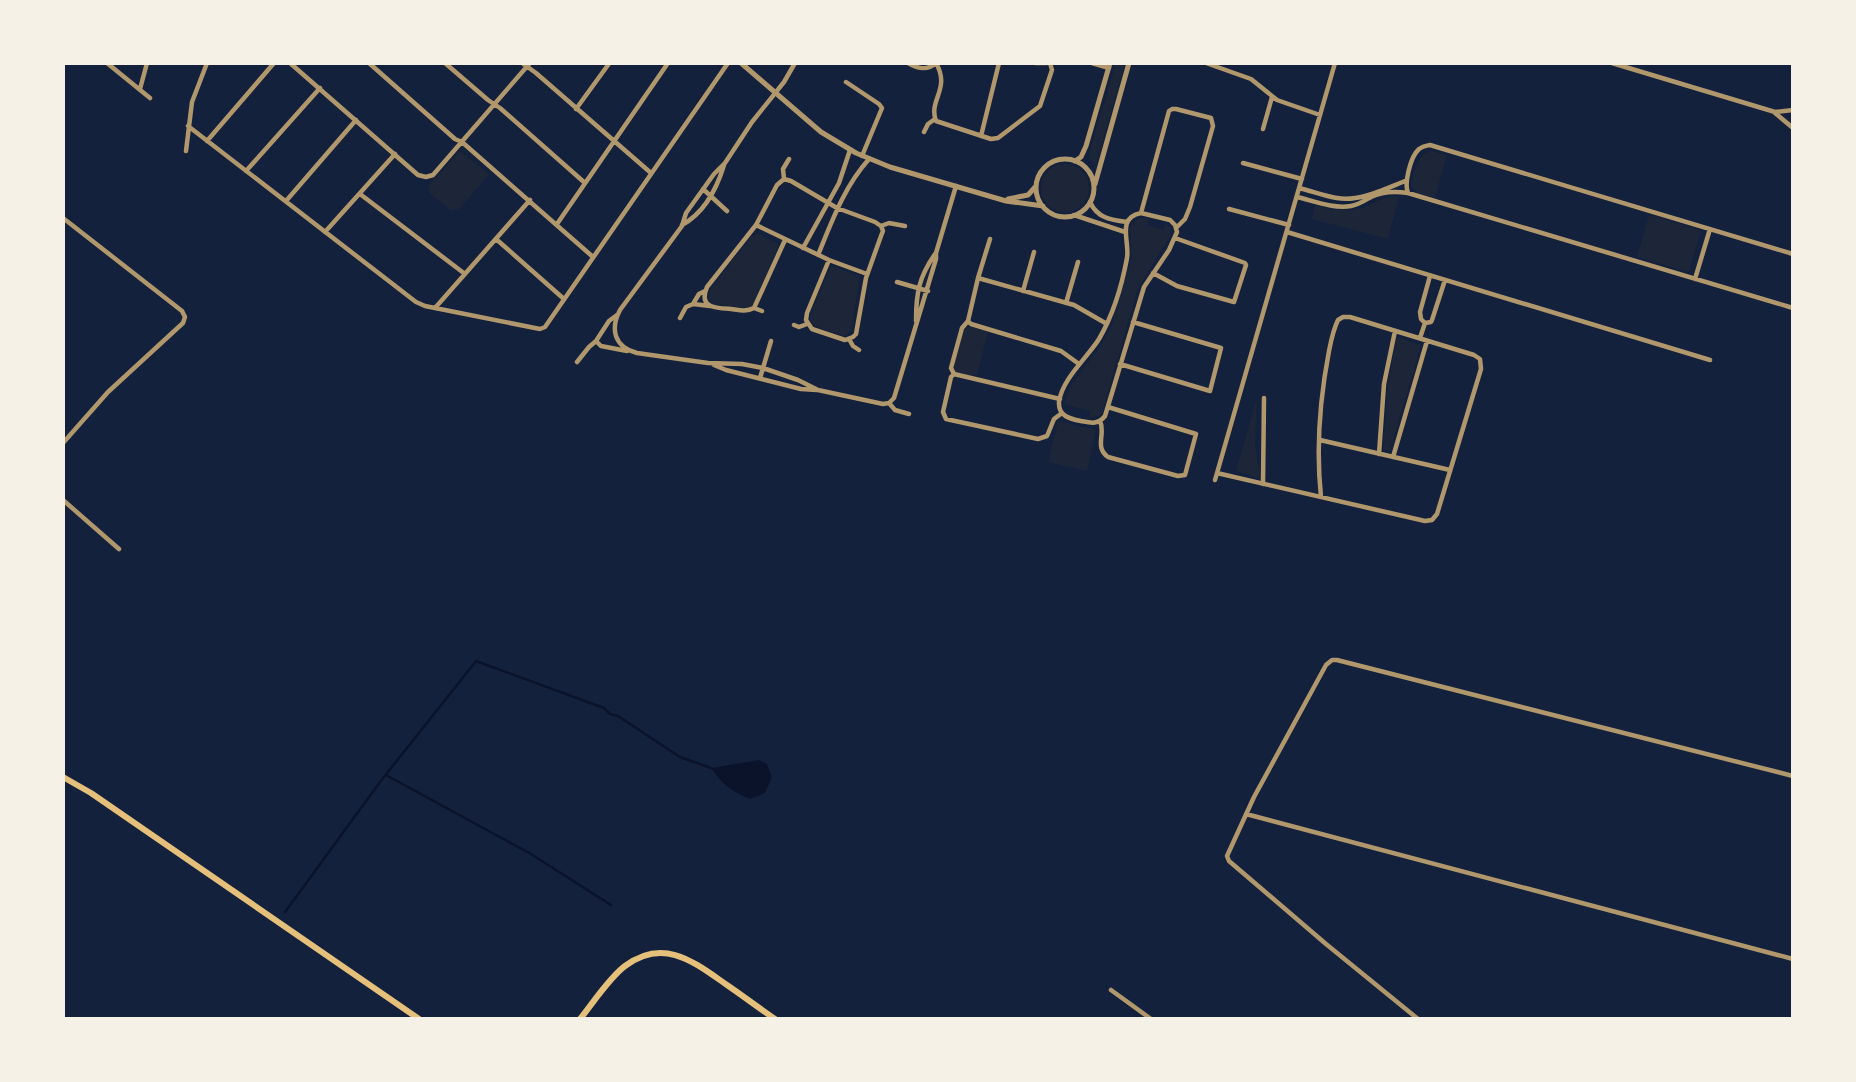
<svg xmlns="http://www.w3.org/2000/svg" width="1856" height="1082" font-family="'Alegreya Sans',sans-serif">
<rect width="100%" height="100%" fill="#14213d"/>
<path fill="#1d2539" d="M1116,63H1125L1096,165L1088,158Z
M460,151L489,174L459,209L451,210L430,194L429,185Z
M1432,151L1447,155L1435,198L1417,193L1411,185C1415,171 1416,154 1432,151Z
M1041 188a24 24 0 1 1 48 0a24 24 0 1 1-48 0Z
M1394,196L1399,197L1388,239L1312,219L1315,205C1331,209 1345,213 1361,208C1373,205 1381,197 1394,196Z
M1649,215L1701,230L1689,272L1637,257Z
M1139,218H1149L1147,225L1163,230L1166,223C1171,227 1171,230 1171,235L1138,288L1102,413L1099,416L1089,417L1090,411L1064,404L1071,385L1099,348L1111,328L1132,257L1130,229L1132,224Z
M757,233L779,245L753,306L748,309L712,304L708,298L710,290L750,238Z
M831,266L860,276L851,331L844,336L815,326L810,320L812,311Z
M968,326L988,332L977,374L973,376L954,372L953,367L964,329Z
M1397,337L1421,345L1390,451L1383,450L1388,384Z
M1257,398L1255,445L1260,479L1236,471Z
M1058,421L1096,430L1087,471L1048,462Z"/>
<path fill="#0b132b" d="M759,760L767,764L772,777L765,793L750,799C731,791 723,785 711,768Z"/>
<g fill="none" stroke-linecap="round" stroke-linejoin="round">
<path stroke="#0b132b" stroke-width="2.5" d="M386,775L531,854L611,905
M285,912L380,782L476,661L604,708L610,714L618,716L680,757L711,768"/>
<path stroke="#b1986c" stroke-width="4.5" d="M107,63L150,98
M290,63L418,175L426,177L433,175L530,63
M369,63L455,139L462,142L593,257
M445,63L488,100L500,108L585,183
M522,63L536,73L651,173
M795,63L784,82L752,122L725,163L714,174L686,213L682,226L620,310C610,329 614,347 637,353L708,363L742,364L763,368L798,380L818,390L883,404L889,403L894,398L936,259V253L956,186
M908,63C918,69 927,71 936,63
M936,63C951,89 928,100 936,121L991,139L998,138L1040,106L1052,70L1050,63
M1035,63H1047
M1092,63L1109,68
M1206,63L1251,79L1277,100L1320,115
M1612,63L1775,112L1793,110
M846,82L879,104L882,108L862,156
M140,89L147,63
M576,109L608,65
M1775,113L1793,128
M188,126L416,302L425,306L540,329L545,327L728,63
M1263,129L1272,97
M924,132L928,124L935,119
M981,136L999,63
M207,141L274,63
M186,151L192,102L207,63
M1243,163L1302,179
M246,171L320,88
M784,179L777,185L756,225L707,287C698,308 716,308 731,309C739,310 746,312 754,308L785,240
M784,179L791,181L837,208L875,222L881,226
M784,179L783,169L789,159
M1299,188C1312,191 1324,196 1337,198C1359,202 1385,189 1405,181
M703,189L727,211
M1408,193C1404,184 1410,157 1419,149C1423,146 1425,146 1430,145L1793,254
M360,194L465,274
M1297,197C1314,201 1333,209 1351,206C1358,205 1364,201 1371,197C1383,191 1395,191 1408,193L1793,308
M286,201L356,120
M1090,202C1097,218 1111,220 1127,222
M1229,209L1289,225
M1141,213L1170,220L1175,225L1177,232L1169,250L1144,287L1105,416C1098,425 1091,423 1081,421C1070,419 1058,416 1059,402C1062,379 1087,358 1099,339C1113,315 1122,285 1127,258C1130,241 1116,218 1141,213Z
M1141,213L1169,111L1172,109H1176L1211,118L1213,126L1190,207L1185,219L1176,228
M1074,215L1125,232
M63,218L182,311L185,317L183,323L108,392L63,443
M557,224L668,63
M682,225C704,213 717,188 724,165
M756,225L829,260L867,274
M881,226L889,223L905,226
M325,232L395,154
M1287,232L1710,360
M496,239L564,299
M803,248L839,183L850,150
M818,255C832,221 844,187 869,159
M829,260L807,313L806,320L812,329L845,340L853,337L856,334L866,278L881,236L883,231L881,226
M1153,273L1177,286L1234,302L1246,265L1245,263L1175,238
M978,278L1074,305L1107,324
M1695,279L1710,229
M897,282L928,291
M1023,291L1034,252
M1066,303L1078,262
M693,304L699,294L705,291
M435,308L530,200
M754,308L762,311
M617,315L609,321L596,341L601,346L627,351
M680,318L686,307L693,304L710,306
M916,321C916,293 919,277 935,254
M968,321L971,324L1061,351L1079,364
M1425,323L1421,319L1420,312L1430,276
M794,325L799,327L807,324
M1420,338L1425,323L1431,322L1432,320L1445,280
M849,339L853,346L859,350
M577,362L589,347L596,341
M1120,364L1210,391L1221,348L1133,322
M714,365L726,370L801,389L817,390
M954,374L951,377L943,412L946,419L1038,439L1047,436L1054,419L1062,413
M954,374L951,368L962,328L968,321L978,278L990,239
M954,374L1060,399
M760,378L771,341
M889,403L895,410L909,414
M1100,421C1106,434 1094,447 1108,457L1178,476L1185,475L1196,434L1108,407
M1320,440L1450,470
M1379,454L1384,384L1395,331
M1393,457L1427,341
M1217,473L1425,521L1432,520L1437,514L1481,369L1480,359L1474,355L1350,317H1343L1338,320C1333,330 1331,341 1329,351C1320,398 1316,450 1321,497
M1215,480L1335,63
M1263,484L1264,398
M63,500L119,549
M1246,814L1793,959
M1111,990L1151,1019
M1418,1019L1326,944L1229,861L1227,856L1254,797L1326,665L1332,660H1337L1793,776"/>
<path stroke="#b1986c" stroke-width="5" d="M741,63L821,132L856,153L890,167L1006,201L1043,206
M1036 188a29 29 0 1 1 58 0a29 29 0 1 1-58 0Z
M1075,161L1081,157L1086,146L1110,63
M1095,184L1129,63
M1008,199L1028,195L1036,186"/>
<path stroke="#e5c07b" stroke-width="6" d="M63,777L91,793L419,1019
M580,1019C593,1003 609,978 625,966C664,937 694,962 727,985C743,996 759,1008 775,1019"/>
</g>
<rect width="1856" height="1082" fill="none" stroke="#f6f1e7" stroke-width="130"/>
</svg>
